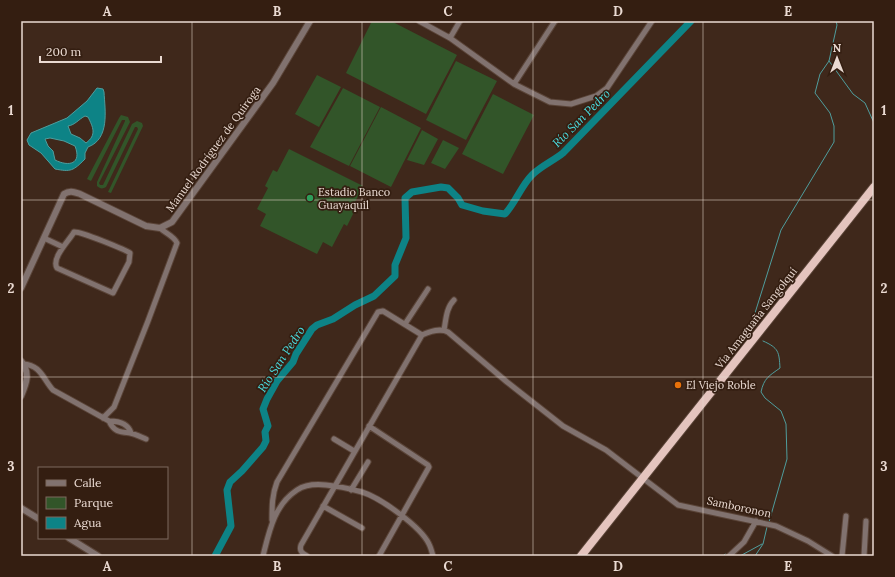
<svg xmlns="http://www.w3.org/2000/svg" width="895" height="577" font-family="Lora,serif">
<rect width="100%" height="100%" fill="#3f281b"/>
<path fill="#325529" d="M372,21H391L457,55L426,114L346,73Z
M456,61L497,81L466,140L426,120Z
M317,75L341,87L319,127L295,114Z
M343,88L380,107L349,166L310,147Z
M493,94L534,115L503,174L462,154Z
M381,107L421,128L391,187L350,166Z
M121,115L128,117L130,122L99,183L100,185H103L132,124L137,121L142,123L143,126L111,193L108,192L138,129L137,127H135L106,187C103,189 100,189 97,186V182L125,121V120H122L91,181L87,179L119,118Z
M422,130L438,139L424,165L407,160Z
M443,140L459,148L445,169L431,163Z
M289,149L363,186L352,208L355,210L347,226L344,224L332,247L323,242L317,254L260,226L266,214L257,209L268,188L265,186L273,170L277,172Z"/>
<path fill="#0d8386" stroke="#4f9d9d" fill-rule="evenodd" d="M97,88L103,89L104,92C105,110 110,139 88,147L85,153V159C73,171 71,172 55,169L41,153L29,145L27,140L31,133L67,118L87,101ZM85,116L88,117C93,127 97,135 86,143L80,138L71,134L68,126C75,125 79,119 85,116ZM50,138L64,141L75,146C82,164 69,167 55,160L53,151L48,146L45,139Z"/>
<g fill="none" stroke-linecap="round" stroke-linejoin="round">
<path stroke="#4f9d9d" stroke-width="1" d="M829,61L853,94L865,103L874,123
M756,326L755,313L781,230L834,142V126L830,113L815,93L820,74L829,61L837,25L836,21
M763,341C779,348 779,352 780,368C769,376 764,378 761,392L765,398L781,411L786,424L787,459L769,522
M723,556L725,554
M740,556L762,544
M755,556L763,544L767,527"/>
<path stroke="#0d8386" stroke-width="7" d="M215,556L231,526L227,490L230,482L242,471L263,447L266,441L265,432L268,426L263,409L267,399L277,381L293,362L296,354L312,329L317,325L333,319L355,305L374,296L395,276V265L406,238L405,198L412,192L441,187L448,188L458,198L462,205L483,211L505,214C516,202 521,186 532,175C541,166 553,161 563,153L691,21"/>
<defs>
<path id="minor" d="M419,21L450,38L514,84L550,102L571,104L596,96L607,88L652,21
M450,38L460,21
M514,84L555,21
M74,232C80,231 126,250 130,253L129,262L113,293L57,268C51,258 69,241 74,232Z
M44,238L63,247
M405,324L428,289
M444,330C446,320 446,308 454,300
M23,364C41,365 43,379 53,390L109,421C114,432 120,432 130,433C135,434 141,437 146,439
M103,418L114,407L148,321L177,243C174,236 165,233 160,228
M109,421C119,421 128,423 131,433
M369,426L428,465L429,467L379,556
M334,439L354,451
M351,490L368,462
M323,506L362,528
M272,520C272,506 272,495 277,482L378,312L383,311L422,335
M263,556C269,532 274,505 297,490C306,484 316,484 326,485C338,486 351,489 362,492C381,498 421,527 429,544C431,548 432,552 433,556
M307,556C302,553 299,551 301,545L422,335C431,331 440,328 448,332L507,382L563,426L606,450L678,505L776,526L808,541L832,556
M729,556L744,542L756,521
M842,556L846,516
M864,556L866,521"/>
<path id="tertiary" d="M21,288L64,194C70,190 74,192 80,194L146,226L160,228L172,222L273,83L310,21
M21,361C31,373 26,384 21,396
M21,508L39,519
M69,538L98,556"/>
<path id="trunk" d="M581,556L874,187"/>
</defs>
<use href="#minor" stroke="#5a4438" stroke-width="7"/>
<use href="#tertiary" stroke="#5a4438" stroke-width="8"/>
<use href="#trunk" stroke="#5a4438" stroke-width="10"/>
<use href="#minor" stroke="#81726f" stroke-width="5"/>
<use href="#tertiary" stroke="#81726f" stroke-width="6"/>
<use href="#trunk" stroke="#e4c4be" stroke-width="8"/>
</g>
<path fill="none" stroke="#eadad2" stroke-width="1" stroke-opacity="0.55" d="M192,21V556M362,21V556M533,21V556M703,21V556M21,200H874M21,377H874"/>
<circle fill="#2e9e5b" stroke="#341e11" stroke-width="1.5" cx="310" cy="198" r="4"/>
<circle fill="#e8710a" stroke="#341e11" stroke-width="1.5" cx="678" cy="385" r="4"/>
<g text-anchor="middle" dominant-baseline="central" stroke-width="3.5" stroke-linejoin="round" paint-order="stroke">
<g font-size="11" fill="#eadad2" stroke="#341e11">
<text transform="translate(213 149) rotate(-54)">Manuel Rodríguez de Quiroga</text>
<text transform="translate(756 318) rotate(-52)">Vía Amaguaña Sangolquí</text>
<text transform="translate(739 507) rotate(12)">Samboronon</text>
</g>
<g font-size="11" fill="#eadad2" stroke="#341e11" text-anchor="start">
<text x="318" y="192">Estadio Banco<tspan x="318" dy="13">Guayaquil</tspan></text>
<text x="686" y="385">El Viejo Roble</text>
</g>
<g font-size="12" font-style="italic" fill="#4bdee2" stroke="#341e11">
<text transform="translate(581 118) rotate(-45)">Río San Pedro</text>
<text transform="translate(281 359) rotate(-57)">Río San Pedro</text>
</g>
</g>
<rect width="895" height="577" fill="none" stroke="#341e11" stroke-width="44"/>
<rect x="38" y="467" width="130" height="72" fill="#341e11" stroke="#7d695e"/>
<rect x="46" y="480" width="20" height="6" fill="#81726f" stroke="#7d695e"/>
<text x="74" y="487" font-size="12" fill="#eadad2">Calle</text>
<rect x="46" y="497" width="20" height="12" fill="#325529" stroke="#7d695e"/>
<text x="74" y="507" font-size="12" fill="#eadad2">Parque</text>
<rect x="46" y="517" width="20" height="12" fill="#0d8386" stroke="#7d695e"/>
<text x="74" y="527" font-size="12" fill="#eadad2">Agua</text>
<g transform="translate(837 58)" stroke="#341e11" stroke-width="3" paint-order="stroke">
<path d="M0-3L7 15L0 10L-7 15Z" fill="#eadad2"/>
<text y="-6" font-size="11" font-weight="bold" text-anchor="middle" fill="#eadad2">N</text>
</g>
<path d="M40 56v6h121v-6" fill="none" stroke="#eadad2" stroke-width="2"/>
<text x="46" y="56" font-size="12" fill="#eadad2" stroke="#341e11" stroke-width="3" paint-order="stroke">200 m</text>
<rect x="22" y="22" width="851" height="533" fill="none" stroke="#eadad2" stroke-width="1.5"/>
<g font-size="13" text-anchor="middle" font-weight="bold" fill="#eadad2">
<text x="107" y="16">A</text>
<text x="277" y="16">B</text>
<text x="448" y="16">C</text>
<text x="618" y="16">D</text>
<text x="788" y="16">E</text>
<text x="11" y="115">1</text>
<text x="884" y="115">1</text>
<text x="11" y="293">2</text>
<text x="884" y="293">2</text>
<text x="11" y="471">3</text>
<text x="884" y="471">3</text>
<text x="107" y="571">A</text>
<text x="277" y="571">B</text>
<text x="448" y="571">C</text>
<text x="618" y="571">D</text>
<text x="788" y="571">E</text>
</g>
</svg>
